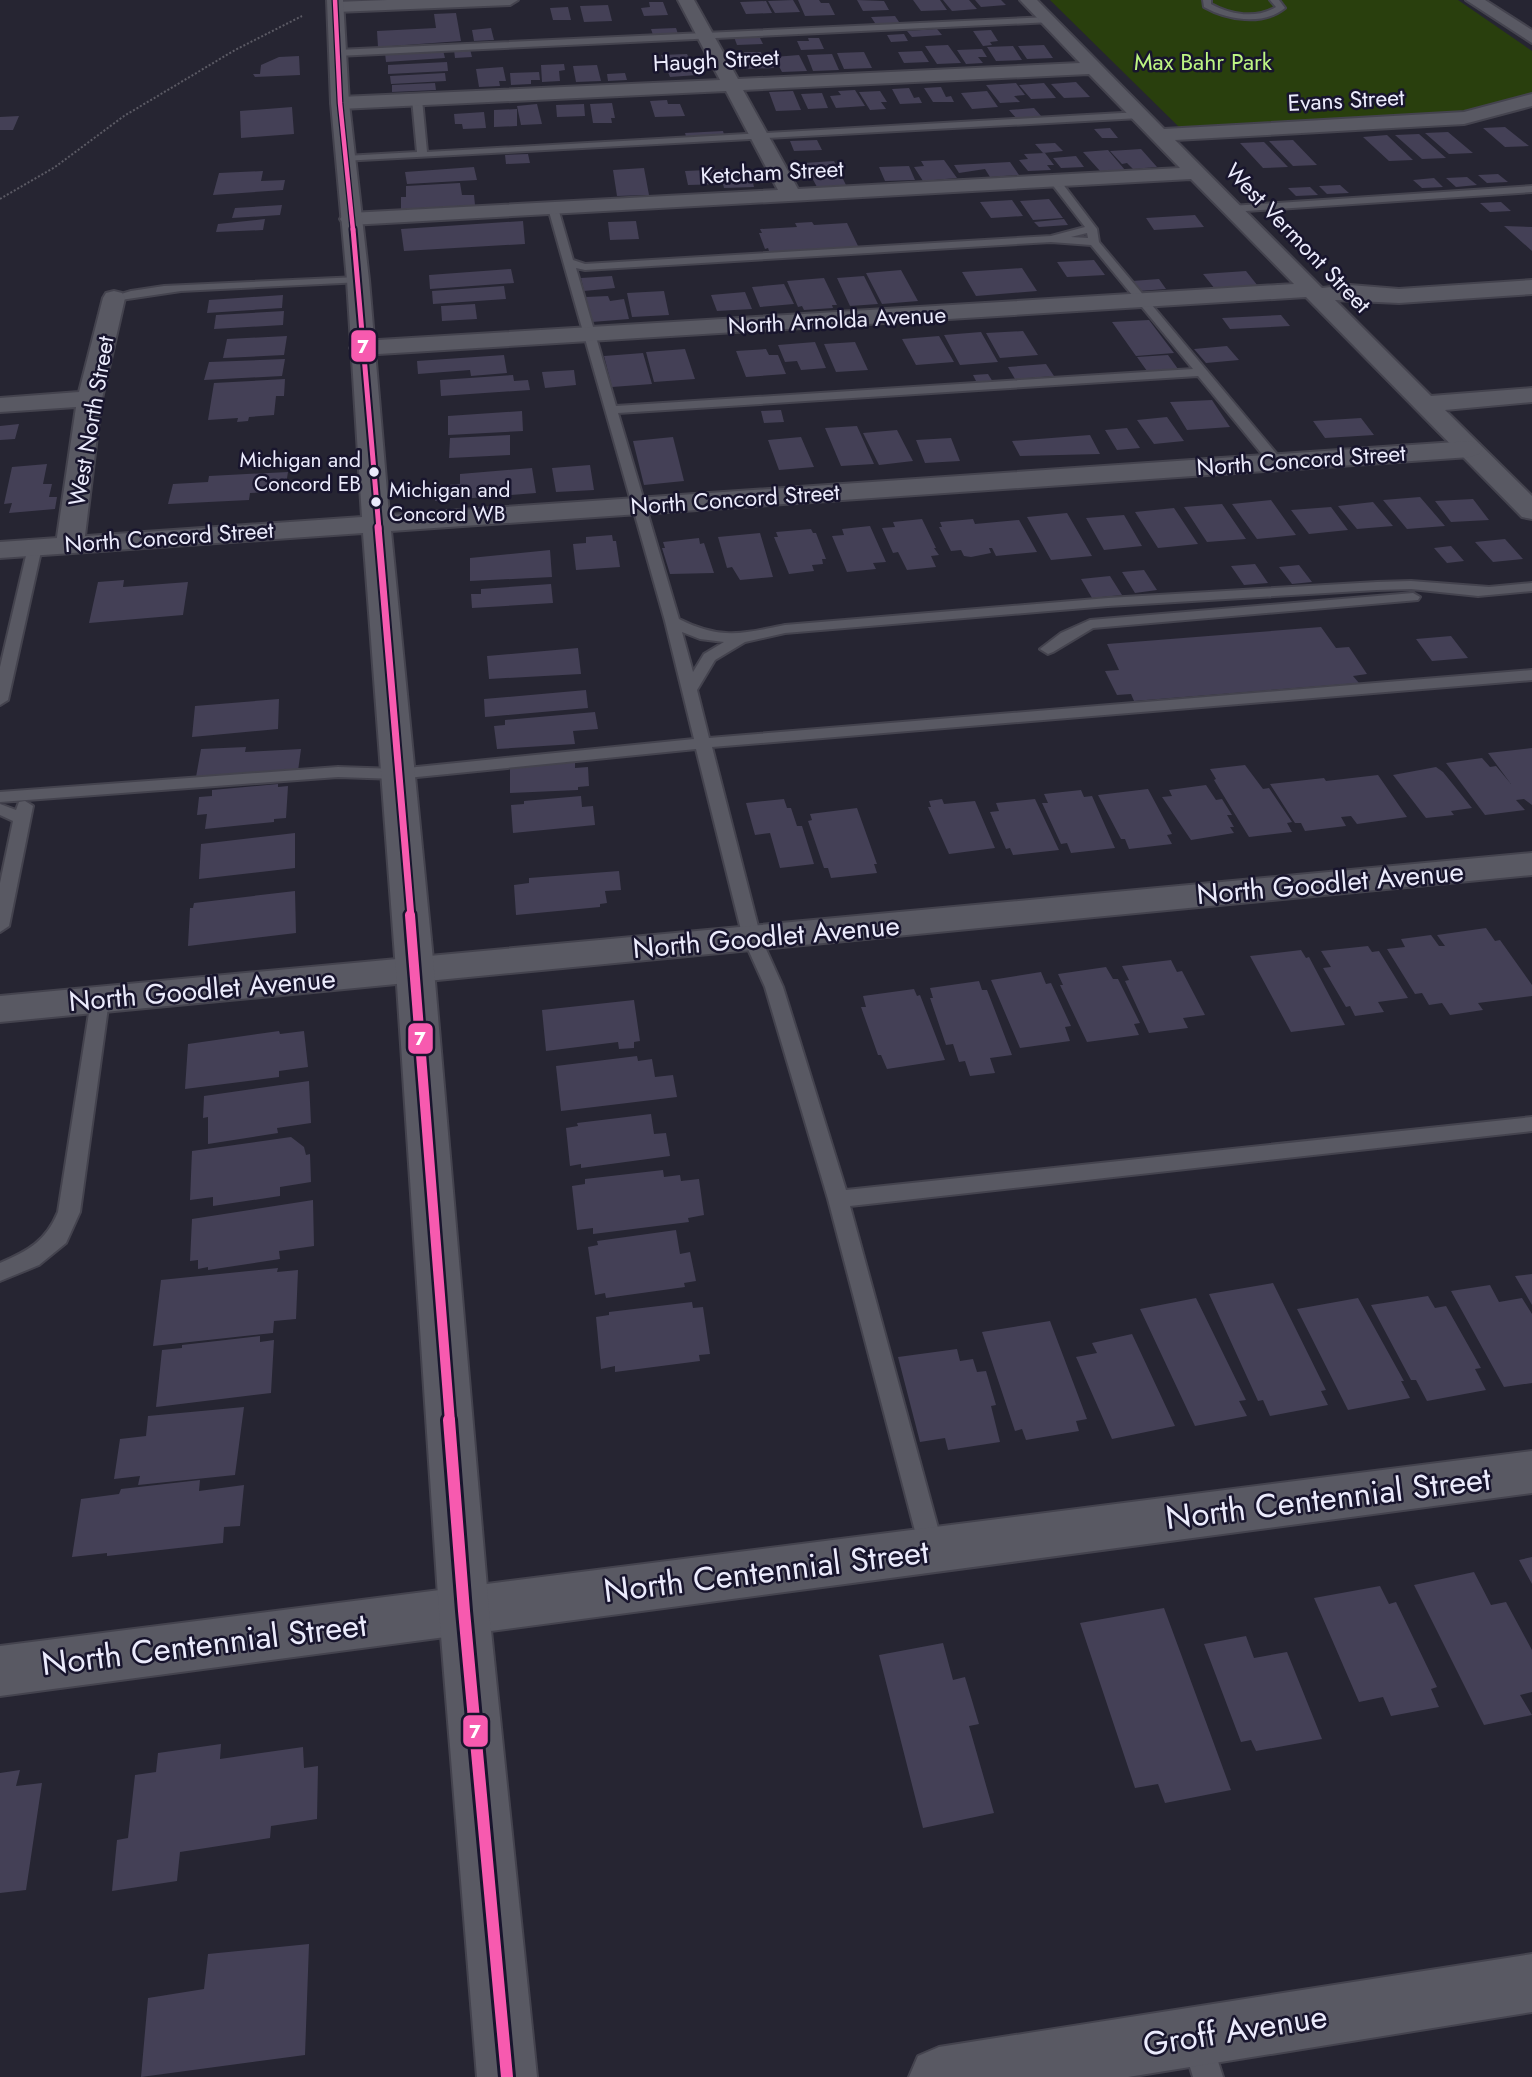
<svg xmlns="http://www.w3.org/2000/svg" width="1532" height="2077" font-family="Jost,sans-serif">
<rect width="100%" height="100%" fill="#262532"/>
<path fill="#293f0d" d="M1050,0H1458L1532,51V93L1466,111L1179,127Z"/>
<path fill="#444056" d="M793,0L800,12L775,13L768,1Z
M798,0H819L821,3H829L835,15L805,16Z
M857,0L884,1L889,10L863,11Z
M913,0H940L947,10L921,11Z
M943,0H969L977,9L952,11Z
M975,0H1001L1006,5L981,7Z
M766,1L772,13L746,14L740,2Z
M649,2H663L668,15L644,16L641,8L650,7Z
M608,5L612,21L584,22L580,6Z
M568,7L571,20H553L550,8Z
M456,13L461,41L378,47L377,31L436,28L434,14Z
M895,16L901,25L877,26L871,17Z
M491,28L494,40L474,41L472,30Z
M676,28L678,34L653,35L651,29Z
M937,29L942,35L912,37L907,31Z
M991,30L998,41L990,42L992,45L983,46L973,31Z
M904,34L908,41L891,42L887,35Z
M759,36L763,44L737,45L734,37Z
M808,38H819L824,49L801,50L797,41H809Z
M948,45L961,63L937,64L925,46Z
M1044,45L1053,58L1027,59L1018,46Z
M1013,46L1022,60L996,61L987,47Z
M470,49L472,57L455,58L454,50Z
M982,49L987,57H978L983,63L966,64L957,50Z
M443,50L445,58L386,62L385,53Z
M922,51L929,62L904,63L898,52Z
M744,52H761L762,56H770L774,68L746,69L742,57L745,56Z
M864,52L872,68L844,69L837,53Z
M687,54L697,75L670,77L661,55Z
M832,54L839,70L813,71L807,55Z
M799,55L807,71L782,72L774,57Z
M299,56L300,75L255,77L253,74H260L261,65L279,57Z
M447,62L448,71L388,74V65Z
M564,64L565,70L559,71L560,81L542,82L541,65Z
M597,65L601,81L576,82L573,66Z
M503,67L506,81H499L500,86L479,87L476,69Z
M539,72L540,80H531V84L511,85L510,73Z
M445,73L446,81L391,84L390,76Z
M625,73L627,80L608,81L607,74Z
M1076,82L1090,97L1064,98L1051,84Z
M435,83L436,90L392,92V85Z
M1016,83L1025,95L1014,96L1020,102L1000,103L986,85Z
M1044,83L1056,98L1031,99L1019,85Z
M941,87L946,97L951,96L954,102H933L924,88Z
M909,88L914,98L919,97L922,103L900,104L892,89Z
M855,90L865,106L836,108L830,96L841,95L838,91Z
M793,91L801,110L776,111L769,92Z
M880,91L887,102H881L886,109L870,110L859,92Z
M987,91L998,107L972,109L961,93Z
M822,93L828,108L808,109L801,94Z
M667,100L668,104H680L685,116L655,117L650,101Z
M612,103L615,118H611L612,123H593L590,104Z
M537,104L542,124L521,125L517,106Z
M584,104L585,116L557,117L556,105Z
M292,107L294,134L241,138L240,111Z
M1034,108L1042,117L1017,119L1009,110Z
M517,109V126L494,127V110Z
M484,112L486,128L463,129L462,124H455L454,114Z
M19,116L13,130H0V117Z
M1505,127L1529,146L1505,147L1483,128Z
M1110,128L1118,138H1102L1094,129Z
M723,131L725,138L687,140L685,133Z
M1448,132L1473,153L1449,154L1425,133Z
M1419,134L1446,158L1422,159L1395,135Z
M1387,135L1413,160L1389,161L1363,137Z
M817,140L822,150L794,151L790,141Z
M1293,140L1317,165L1293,166L1269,141Z
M1264,142L1288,167L1263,168L1240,143Z
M1055,143L1063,151L1043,153L1035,144Z
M1141,149L1157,167L1133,169L1127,163L1122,164L1110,151Z
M1108,150L1125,170L1100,171L1083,152Z
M1045,153L1054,165H1047L1051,170L1028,171L1019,160L1028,159L1024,154Z
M528,154L530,163L506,164L505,155Z
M1076,156L1084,167L1061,168L1053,158Z
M944,160L957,178L923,181L914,167L924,166L921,161Z
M834,161L846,185L817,187L804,163Z
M1010,162L1019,175L990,177L985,169L959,173L954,165Z
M909,166L915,180L885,181L879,167Z
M474,167L477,180L407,184L405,172Z
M644,168L649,195L617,196L613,170Z
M731,169L732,175L751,174L754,187L724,188L723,184L688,185L685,171Z
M263,171L261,181L285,180L283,190L213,195L219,173Z
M1498,174L1508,182L1487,183L1478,175Z
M1467,177L1477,185L1456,187L1446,178Z
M1434,178L1443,187L1422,188L1413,180Z
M460,183L462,195H474L475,205L401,209V197H406V186Z
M1340,185L1349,193L1327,194L1319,186Z
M1310,187L1318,195L1296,196L1288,188Z
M1049,199L1063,218L1033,220L1020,201Z
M1012,200L1023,216L991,218L980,202Z
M1501,202L1511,211L1490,212L1480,203Z
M282,205L280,215L232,218L235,208Z
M1195,215L1204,227L1154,230L1146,218Z
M265,219L263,230L216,232L218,224Z
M1064,219L1068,225L1039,227L1034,222Z
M523,221L525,244L404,251L401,229Z
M636,221L639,239L610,240L608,222Z
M812,222L814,225L847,223L859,248L770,254L768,248L765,249L759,233H762L760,229L797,227L795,223Z
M1504,226L1532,227V251Z
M1094,260L1105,275L1067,277L1057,262Z
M1022,268L1037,291L976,296L962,272Z
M511,269L514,283L430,289L429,275Z
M901,270L918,301L882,304L866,273Z
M1246,271L1258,286L1215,289L1203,274Z
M612,276L615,288L584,291L581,278Z
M864,276L878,304L850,306L837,278Z
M824,278L837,305H832L833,308L804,310L802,306L798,307L787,281Z
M1159,279L1166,289L1139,291L1132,281Z
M784,284L794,304L760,307L752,287Z
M504,286L506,299L433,304L432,291Z
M664,291L669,315L632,317L627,293Z
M745,292L752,309L717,311L711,295Z
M283,295L282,308L207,313L209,300Z
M608,296L610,301L624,299L629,319L592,322L586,297Z
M475,304L477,319L442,321L441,306Z
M284,311L283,325L214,329L216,315Z
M1281,315L1290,326L1230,329L1222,318Z
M1149,320L1174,353L1136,356L1112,322Z
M1023,331L1038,355L1000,358L986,333Z
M981,332L998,362L960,365L944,335Z
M287,336L284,355L223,358L227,339Z
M939,336L954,362L916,365L902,339Z
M815,342L826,368L801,370L797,361L785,362L778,345Z
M855,342L868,370L836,372L824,344Z
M1227,346L1239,360L1206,363L1194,349Z
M685,349L695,379L654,382L646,352Z
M766,349L769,355H778L786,374L746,377L736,351Z
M643,353L652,384L612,387L604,356Z
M504,355L507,373L471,376L470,370L418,374L417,361Z
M1168,355L1178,369L1147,371L1137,357Z
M285,359L282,376L204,380L209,362Z
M1046,364L1054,376L1015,379L1008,367Z
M574,370L576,385L545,388L542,372Z
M988,374L993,382L977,383L973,375Z
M513,375L514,381L528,380L530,390L441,396L440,380Z
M285,379L284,396H276L274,415L249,417L248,421L237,422L238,418L208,420L214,383Z
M1212,400L1230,427L1187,430L1170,402Z
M781,410L784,422L764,423L761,411Z
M522,411L523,431L448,435V416Z
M1167,417L1184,441L1154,444L1137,420Z
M1361,418L1374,435L1325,438L1313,421Z
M19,424L15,439L0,440V426Z
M857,426L874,464L841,466L825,428Z
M1127,428L1140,448L1117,450L1105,430Z
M897,430L913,461L879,465L863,433Z
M510,435V455L449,458L450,438Z
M1090,435L1100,454L1020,456L1012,441Z
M673,437L684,481L644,485L633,441Z
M801,437L814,467L779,470L768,440Z
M951,438L960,461L925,463L916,440Z
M47,464L43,484H52L49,497H57L55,509L9,513L12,503L4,504L12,467Z
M590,465L594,490L556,492L552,468Z
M532,468L536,493L435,501L434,486L460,484V474Z
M288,472L285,491L250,493L249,500L168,504L173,484L208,482L209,476Z
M1420,497L1445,526L1407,529L1383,500Z
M1473,499L1489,520L1451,522L1435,501Z
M1271,500L1296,535L1257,539L1232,504Z
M1373,502L1393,526L1357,529L1338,506Z
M1222,504L1246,539L1207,542L1184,507Z
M1331,507L1348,530L1309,534L1291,510Z
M1174,508L1198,544L1158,548L1135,512Z
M1067,513L1092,556L1051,560L1027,517Z
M1124,515L1142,546L1104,550L1086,518Z
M922,519L936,548H934L939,555L931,556L936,567L907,570L898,552L893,553L882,528L895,527L893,522Z
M973,519L975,524L1019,520L1037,552L996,556L992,548H989L991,553L971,557L964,556L961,550L951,551L939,527H942L940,522Z
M870,526L886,562L873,563L876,569L847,572L832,536L844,535L842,529Z
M811,529L813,533H816L826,559H822L823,564L812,565L814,571L789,574L774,537H778L776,532Z
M760,533L773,577L740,580L732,567L727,568L718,537Z
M612,535L613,541H616L620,567L576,570L573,544L586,543V537Z
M699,538L700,544L704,543L714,573L670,574L662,548H665L663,542Z
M1505,539L1523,559L1493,562L1475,542Z
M1451,546L1464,561L1447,563L1434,548Z
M550,550L552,577L470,581V558Z
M1255,564L1268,583L1244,585L1231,566Z
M1299,565L1312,582L1292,584L1279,567Z
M1144,570L1157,590L1135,593L1122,572Z
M1110,576L1122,595L1092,598L1081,579Z
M124,580L123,587L188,582L183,615L89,623L98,582Z
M551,584L553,603L472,608L471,594H481V589Z
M1321,627L1336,648L1349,647L1367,674L1353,676L1359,683L1134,701L1131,694L1117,695L1105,671L1119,670L1107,644Z
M1451,636L1468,658L1432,661L1416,639Z
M578,648L581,674L489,679L487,656Z
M586,690L588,708L485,717L484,699Z
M279,699L278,729L192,737L195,706Z
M595,712L598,729L573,731L575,744L497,749L494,726L505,725V720Z
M246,747L245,752L301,749L298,771L196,777L201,749Z
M1532,748V805L1524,799L1516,800L1525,810L1485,815L1446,763L1482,758L1490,767L1496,766L1511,784L1488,753Z
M575,760V768L588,767L589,786L578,787V790L510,793V768L519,767V764Z
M1245,765L1263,789L1269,788L1292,822L1287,823L1292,832L1249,837L1214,780L1216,779L1210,769Z
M1436,767L1443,772L1472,808L1451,811L1454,815L1426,818L1393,775Z
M1378,775L1407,817L1357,824L1351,816L1341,817L1346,826L1305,831L1301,823H1295L1270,784L1324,778L1326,781Z
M278,784V787L288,786L286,818L274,819V822L205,829L207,814L197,815L199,797L212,796V790Z
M1206,785L1216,800L1222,799L1232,815H1227L1234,827H1230L1234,833L1191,840L1162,797L1172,796L1169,790Z
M1148,789L1172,834L1167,835L1172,844L1129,849L1125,839H1121L1098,795Z
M1081,790L1084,797L1092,796L1115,848L1071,853L1067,843L1061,844L1042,803H1048L1044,794Z
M581,796L582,807L593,806L595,825L513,833L511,805L524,804V801Z
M784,799L787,808H791L797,826H802L814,864L780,868L770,833L755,835L746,803Z
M942,799L944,804L975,801L995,848L949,854L928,807H931L929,801Z
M1035,799L1059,850L1013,855L1010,848L1006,849L990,812L999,811L996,803Z
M857,808L877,864H874L877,873L831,878L828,868H824L808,821L812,820L810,814Z
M295,833V868L199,879L201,844Z
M619,871L621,890L605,891L607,903L600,904V907L516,915L514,885L529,883V878Z
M295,891L296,933L188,946L190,908H193L194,903Z
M1486,928L1495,941L1500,940L1532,985V996L1478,1003L1483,1010L1450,1015L1442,1003L1429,1005L1422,993L1415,994L1387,949L1405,947L1401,939L1431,935L1439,946H1445L1437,935Z
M1368,946L1372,952L1379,951L1408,998L1378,1002L1384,1012L1355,1016L1350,1006L1346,1007L1323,968L1331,967L1321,951Z
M1301,950L1306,958L1309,957L1345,1025L1291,1032L1250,956Z
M1171,960L1177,972L1182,971L1205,1015L1183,1018L1188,1028L1149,1033L1125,981L1129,980L1122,966Z
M1106,967L1113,979H1118L1140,1023L1134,1024L1139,1035L1087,1042L1060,985H1063L1058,974Z
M1041,972L1046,984L1051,983L1071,1026L1065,1027L1070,1041L1020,1048L991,980Z
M979,981L982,990H987L1012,1055L990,1058L995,1073L970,1076L965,1061L959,1062L953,1044L946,1045L930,998H933L930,988Z
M914,989L917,996L920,995L945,1060L887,1069L881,1055H878L861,1007H866L863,996Z
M634,1000L640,1041L634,1042V1048L619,1049L618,1042L546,1051L542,1010Z
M279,1031L280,1034L304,1031L308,1067L279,1071V1077L185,1089L188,1044Z
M637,1056L638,1061L652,1059L655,1077L673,1075L677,1097L561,1111L556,1066Z
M309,1081L311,1123L277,1128L278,1133L208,1144V1117L203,1118L204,1096Z
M651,1114L654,1134L666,1133L670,1156L581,1168V1164L570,1166L566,1128L578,1126L577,1123Z
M291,1137L304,1147L306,1155L310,1154L311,1182L280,1187V1196L213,1206V1197L190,1200L192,1151Z
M663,1170L664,1177L680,1175L681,1181L699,1179L704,1215L688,1218L689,1222L593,1234V1228L577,1230L572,1186L585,1184V1179Z
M313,1200L314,1246L279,1251L280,1259L208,1270V1267L198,1269V1260L190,1261L192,1219Z
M676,1230L680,1254L690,1252L696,1281L684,1283L685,1287L606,1298L605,1293L595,1295L588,1247L598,1245L597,1241Z
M278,1268L277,1272L298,1270L296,1319L274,1321L273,1333L153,1346L161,1280Z
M1532,1274V1305L1515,1276Z
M1273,1283L1326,1390L1321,1391L1328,1405L1270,1416L1263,1400L1258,1401L1209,1294Z
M1490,1285L1499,1302L1522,1298L1532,1314V1383L1504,1387L1451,1291Z
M1428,1296L1435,1308L1446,1306L1481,1368L1475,1369L1486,1390L1427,1401L1416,1380H1411L1371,1305Z
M1196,1298L1246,1400L1239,1401L1247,1416L1195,1426L1140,1309Z
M1358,1298L1404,1381H1401L1410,1398L1348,1410L1297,1309Z
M692,1302L693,1308L703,1307L710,1354L699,1355L700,1361L615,1372V1366L601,1369L596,1317L609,1315V1312Z
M1050,1321L1087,1419L1076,1421L1079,1431L1026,1440L1022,1429L1015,1431L982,1332Z
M1132,1334L1175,1426L1112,1439L1076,1357L1097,1353L1092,1343Z
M260,1336V1342L274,1340L271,1393L156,1407L162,1350L182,1348V1345Z
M957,1349L960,1361L973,1359L977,1372L986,1371L996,1405L991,1406L1000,1442L948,1450L945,1438L920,1442L898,1357Z
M244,1407L235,1475L138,1485L140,1476L114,1479L120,1439L146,1436L148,1416Z
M200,1480L199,1491L244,1485L240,1526L224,1527L223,1543L107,1556V1553L72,1557L81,1499L119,1494L121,1489Z
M1532,1557V1584L1519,1560Z
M1474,1572L1491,1605L1506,1602L1532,1650V1692L1520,1695L1532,1715L1484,1725L1414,1585Z
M1380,1586L1389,1604L1396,1602L1437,1687L1431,1689L1439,1707L1391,1716L1383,1697L1359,1702L1314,1598Z
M1164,1608L1231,1790L1165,1803L1158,1784L1135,1788L1080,1623Z
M1246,1636L1254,1658L1287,1652L1322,1739L1256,1751L1251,1740L1241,1742L1204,1644Z
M943,1643L953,1680L965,1677L979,1724L969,1726L994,1813L923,1828L879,1655Z
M221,1744L220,1759L303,1747L304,1768L318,1766L317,1819L271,1826L270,1838L180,1852L177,1881L112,1891L117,1840L128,1838L135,1775L156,1772L158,1753Z
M20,1770L16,1786L42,1783L26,1890L0,1893V1773Z
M309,1944L305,2055L141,2077L148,1998L204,1989L208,1954Z"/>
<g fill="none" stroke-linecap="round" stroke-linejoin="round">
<defs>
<path id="service" d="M1203,0H1211V4C1231,15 1256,19 1276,7L1270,0H1279L1285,8C1263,26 1227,20 1204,7Z
M1048,17L1051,22L337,56L333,53L337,50Z
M417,96L422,99L427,152L1140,112L1145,115L1140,118L342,161V157L345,156L417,152L412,99Z
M1051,179H1059L1097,229L1099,242L1281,459V465H1271L1198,376L618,413L679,619C721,640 741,634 785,625L1108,598L1377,582L1411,581L1489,587L1532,583V591L1478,596L1411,589L1377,590L1108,606L785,633L745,642L715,660L697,690L709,738L1532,670V680L712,747L761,938L783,987L846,1190L1532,1117V1131L850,1206L944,1550L941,1558L932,1561L923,1558L920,1550L828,1199L765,987L743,938L696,749L397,779L338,777L0,802V792L338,767L397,769L694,739L665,621L548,208L553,205L558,208L573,260L585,264L1051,236L1085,227L1051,183ZM1087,233L1088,238L1071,237ZM1051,242L1091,245L1193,369L616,406L576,268L585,270ZM682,632L700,639L724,642L704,654L693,672Z
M1532,186V192L1231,212L1226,209L1231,206Z
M358,277L362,278V282L181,291L114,301L108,298L131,291L164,286Z
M35,543L42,547L8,700L0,705V667L28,547Z
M1413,593L1420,597L1418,600L1093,628L1053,652L1048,654L1040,649L1061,633L1090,620Z
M25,801L33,806L9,926L0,932V883L13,821L0,815V804L16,810L19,802Z
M100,993L107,995L109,1000L80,1212L66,1243L39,1265L0,1281V1263C28,1251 46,1241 58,1212L91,1000L93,995Z
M1197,2026L1208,2030L1223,2077H1193L1182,2041L1186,2030Z"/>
<path id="minor" d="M678,0H694L738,79L1080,63L1020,0H1037L1164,129L1464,112L1532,94V106L1464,124L1175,140L1322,288L1350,285L1399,289L1532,280V294L1399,303L1335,300L1431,396L1532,388V402L1445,410L1532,496V519L1522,517L1306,297L362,355L354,353L350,348L354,343L362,341L1294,284L1191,179L350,225L343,223L340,219L343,215L350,213L778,190L726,91L340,109L331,103L340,97L720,80ZM1089,74L1180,168L798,189L743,90Z
M1466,0H1485L1532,30V43Z
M114,291L122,293L125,298L101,403L84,544L80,550L70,552L60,550L56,544L76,407L0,412V398L79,392L103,298L106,293Z
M1532,853V875L0,1022V996Z
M1532,1451V1493L0,1696V1646Z
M1532,1954V2012L1128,2077H909L918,2056L939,2047Z"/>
<path id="tertiary" d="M387,0H518L510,5L336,12L328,7L336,2Z"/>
<path id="secondary" d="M327,0H343L349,103L369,280L389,515L1470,441L1479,444L1483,449L1479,454L1470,457L391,531L434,970L489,1611L537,2077H477L439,1611L396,970L363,533L0,558V542L362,517L347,280L331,103Z"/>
</defs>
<use href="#service" stroke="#44434e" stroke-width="4"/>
<use href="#minor" stroke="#44434e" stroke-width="4"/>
<use href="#tertiary" stroke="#44434e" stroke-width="4"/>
<use href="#secondary" stroke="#44434e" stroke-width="4"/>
<path stroke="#5c5b65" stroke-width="2" stroke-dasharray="2 2" stroke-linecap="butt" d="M0,199L55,167L124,116L235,50L302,16"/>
<use href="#service" fill="#595963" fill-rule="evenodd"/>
<use href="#minor" fill="#595963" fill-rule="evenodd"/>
<use href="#tertiary" fill="#595963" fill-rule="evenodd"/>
<use href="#secondary" fill="#595963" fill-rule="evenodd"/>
<defs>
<path id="bus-1-far4" d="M335,0L340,103L353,230"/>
<path id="bus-1-far3" d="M353,229L379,529"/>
<path id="bus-1-far2" d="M378,527L411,917"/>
<path id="bus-1-far1" d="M410,915L450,1422"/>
<path id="bus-1" d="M449,1420L464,1611L507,2077"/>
</defs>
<use href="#bus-1-far4" stroke="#18152d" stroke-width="7"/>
<use href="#bus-1-far3" stroke="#18152d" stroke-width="9"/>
<use href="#bus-1-far2" stroke="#18152d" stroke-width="11"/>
<use href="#bus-1-far1" stroke="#18152d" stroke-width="15"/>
<use href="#bus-1" stroke="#18152d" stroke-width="18"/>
<use href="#bus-1-far4" stroke="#f75aaf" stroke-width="4.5"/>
<use href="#bus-1-far3" stroke="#f75aaf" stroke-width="5"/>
<use href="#bus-1-far2" stroke="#f75aaf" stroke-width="7"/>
<use href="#bus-1-far1" stroke="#f75aaf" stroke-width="10"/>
<use href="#bus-1" stroke="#f75aaf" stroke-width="12"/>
</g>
<g fill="#ebebfc" stroke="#18152d" stroke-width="2.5">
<circle cx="374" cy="472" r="6"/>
<circle cx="376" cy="502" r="6"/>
</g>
<g text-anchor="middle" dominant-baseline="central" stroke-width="5" stroke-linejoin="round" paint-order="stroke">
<g font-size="21" fill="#ebebfc" stroke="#18152d" text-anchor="end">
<text x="361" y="460">Michigan and<tspan x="361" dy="24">Concord EB</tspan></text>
<text x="389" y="490" text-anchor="start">Michigan and<tspan x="389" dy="24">Concord WB</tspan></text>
</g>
<g font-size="23" fill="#ebebfc" stroke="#18152d">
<text transform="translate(716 60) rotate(-3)">Haugh Street</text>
<text transform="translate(1346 100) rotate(-3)">Evans Street</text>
<text transform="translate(772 172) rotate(-3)">Ketcham Street</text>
<text transform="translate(1298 238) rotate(46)">West Vermont Street</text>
<text transform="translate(837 320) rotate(-3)">North Arnolda Avenue</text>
<text transform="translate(91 421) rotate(-80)">West North Street</text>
<text transform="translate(1301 460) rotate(-4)">North Concord Street</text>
<text transform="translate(735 499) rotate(-4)">North Concord Street</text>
<text transform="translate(169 537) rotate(-4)">North Concord Street</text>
</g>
<g font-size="23" fill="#bdf583" stroke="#18152d">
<text x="1203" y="62">Max Bahr Park</text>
</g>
<g font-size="28" fill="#ebebfc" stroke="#18152d">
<text transform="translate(1330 883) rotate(-5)">North Goodlet Avenue</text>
<text transform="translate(766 937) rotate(-5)">North Goodlet Avenue</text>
<text transform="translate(202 990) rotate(-5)">North Goodlet Avenue</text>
</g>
<g font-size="33" fill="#ebebfc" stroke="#18152d">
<text transform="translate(1328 1498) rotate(-7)">North Centennial Street</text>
<text transform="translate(766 1571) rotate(-7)">North Centennial Street</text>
<text transform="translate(204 1644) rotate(-7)">North Centennial Street</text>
<text transform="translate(1235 2030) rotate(-9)">Groff Avenue</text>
</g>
</g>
<g stroke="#18152d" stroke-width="2.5">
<rect x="350" y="329" width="27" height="34" rx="7" fill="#f75aaf"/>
<rect x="407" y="1022" width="27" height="33" rx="7" fill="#f75aaf"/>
<rect x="462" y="1714" width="27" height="34" rx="7" fill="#f75aaf"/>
</g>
<g font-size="19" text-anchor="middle" font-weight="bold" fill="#fff">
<text x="363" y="353">7</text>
<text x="420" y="1045">7</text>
<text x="475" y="1738">7</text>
</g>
</svg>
